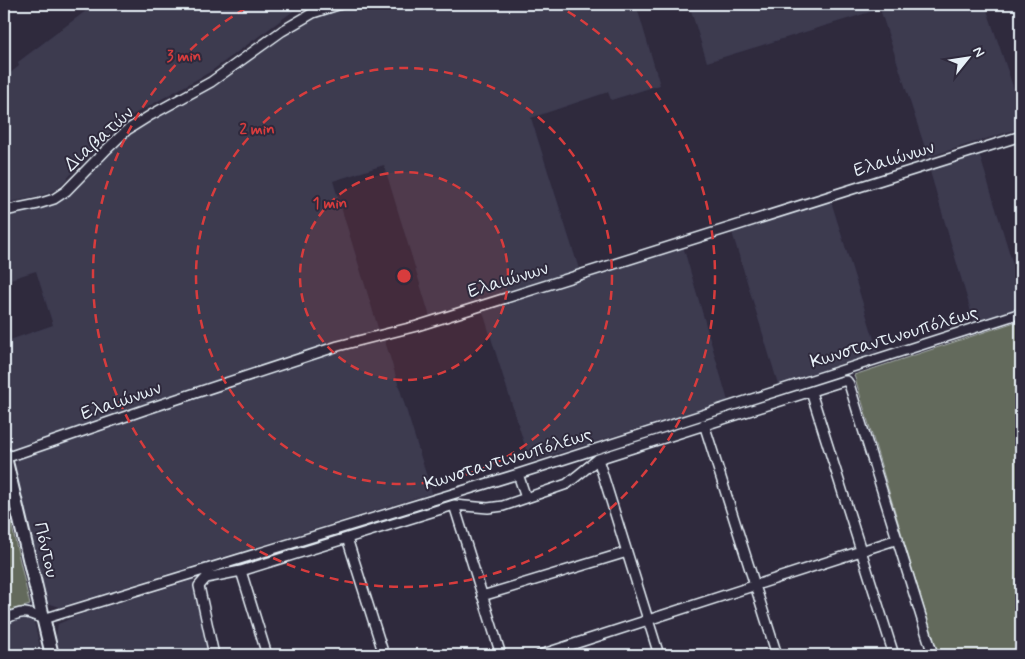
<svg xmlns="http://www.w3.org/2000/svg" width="1025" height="659" font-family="Mynerve,sans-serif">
<rect width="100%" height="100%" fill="#2f2a3d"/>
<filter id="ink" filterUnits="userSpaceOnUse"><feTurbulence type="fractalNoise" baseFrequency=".02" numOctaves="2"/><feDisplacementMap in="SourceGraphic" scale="10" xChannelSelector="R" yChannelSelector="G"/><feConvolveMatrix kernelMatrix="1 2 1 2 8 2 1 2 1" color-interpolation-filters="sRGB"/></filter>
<g filter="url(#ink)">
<path fill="#3c3a50" d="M95,4H303L210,72L122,121L56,190L38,197L4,203V78L19,66L18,62Z
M353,4H636L660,85L611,100L608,92L531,118L579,269L430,317L384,165L333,181L379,331L281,359L11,451L4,421V342L53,325L36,271L4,281V214L53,201L116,142L141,123L310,17Z
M689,4H985L1021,110V128L928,157L880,9L707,62Z
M979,153L1021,291V307L974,322L929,168Z
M830,198L878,352L778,384L731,229Z
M683,246L728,401L530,462L482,309Z
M384,338L432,493L60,607L47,603L15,466L19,456L334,351Z
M193,580L208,655H60L56,636L58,624L76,616Z
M30,605L42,655H4V614L9,611Z"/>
<path fill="#646a5c" stroke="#a6aeaa" d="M1021,320V655H938L854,375Z
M4,492L30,605L9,611L4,614Z"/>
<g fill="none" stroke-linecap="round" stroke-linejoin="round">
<defs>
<path id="street" d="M4,211L38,204L54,199L66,191L105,151L127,130L151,115L211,82L282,31L313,13L341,4
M811,392L894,655
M704,424L777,655
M5,458L147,409L338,346L417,326L1021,136
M598,459L659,655
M518,474L526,498
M454,505L501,655
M347,538L384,655
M241,571L267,655
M482,596L627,552
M4,620C21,610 26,611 43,619L518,474L1021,313
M214,655L199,586L206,578L241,571L454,505L488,508L503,506L567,484L598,459L843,381H847L849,384L933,655
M540,655L898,539"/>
<path id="secondary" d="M4,453L52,655"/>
</defs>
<use href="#street" stroke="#e8f1f8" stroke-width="12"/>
<use href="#secondary" stroke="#e8f1f8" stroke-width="16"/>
<use href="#street" stroke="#2f2a3d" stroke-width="9"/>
<use href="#secondary" stroke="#2f2a3d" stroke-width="12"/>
</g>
</g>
<circle cx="404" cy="276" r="104" fill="#d83c3d" fill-opacity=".12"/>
<g fill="none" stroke="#d83c3d" stroke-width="2.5" stroke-dasharray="9 6">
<circle cx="404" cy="276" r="104"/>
<circle cx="404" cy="276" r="208"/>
<path d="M555 4A311 311 0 1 1 253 4"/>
</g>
<g text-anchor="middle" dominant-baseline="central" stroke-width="4" stroke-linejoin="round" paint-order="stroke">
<g font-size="19" fill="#e8f1f8" stroke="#2f2a3d">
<text transform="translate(99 139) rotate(-42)">Διαβατών</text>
<text transform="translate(894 159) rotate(-17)">Ελαιώνων</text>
<text transform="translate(508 280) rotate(-17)">Ελαιώνων</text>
<text transform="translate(894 337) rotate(-17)">Κωνσταντινουπόλεως</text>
<text transform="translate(121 401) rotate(-19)">Ελαιώνων</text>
<text transform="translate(508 459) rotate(-17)">Κωνσταντινουπόλεως</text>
<text transform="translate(46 550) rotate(77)">Πόντου</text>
</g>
</g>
<circle cx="404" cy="276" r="8" fill="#d83c3d" stroke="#2f2a3d" stroke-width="2.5"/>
<g font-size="15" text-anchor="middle" font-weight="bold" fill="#d83c3d" stroke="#2f2a3d" stroke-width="4" stroke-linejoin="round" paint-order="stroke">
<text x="184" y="61">3 min</text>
<text x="257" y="134">2 min</text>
<text x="330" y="208">1 min</text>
</g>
<rect width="1025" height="659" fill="none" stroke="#2f2a3d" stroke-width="20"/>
<rect x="10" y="10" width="1005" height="639" fill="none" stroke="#e8f1f8" stroke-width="2" filter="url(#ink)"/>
<g transform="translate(968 58) rotate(60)" stroke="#2f2a3d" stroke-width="4" paint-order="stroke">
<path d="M0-4L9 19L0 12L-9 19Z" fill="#e8f1f8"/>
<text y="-8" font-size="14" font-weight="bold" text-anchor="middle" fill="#e8f1f8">N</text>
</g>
</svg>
